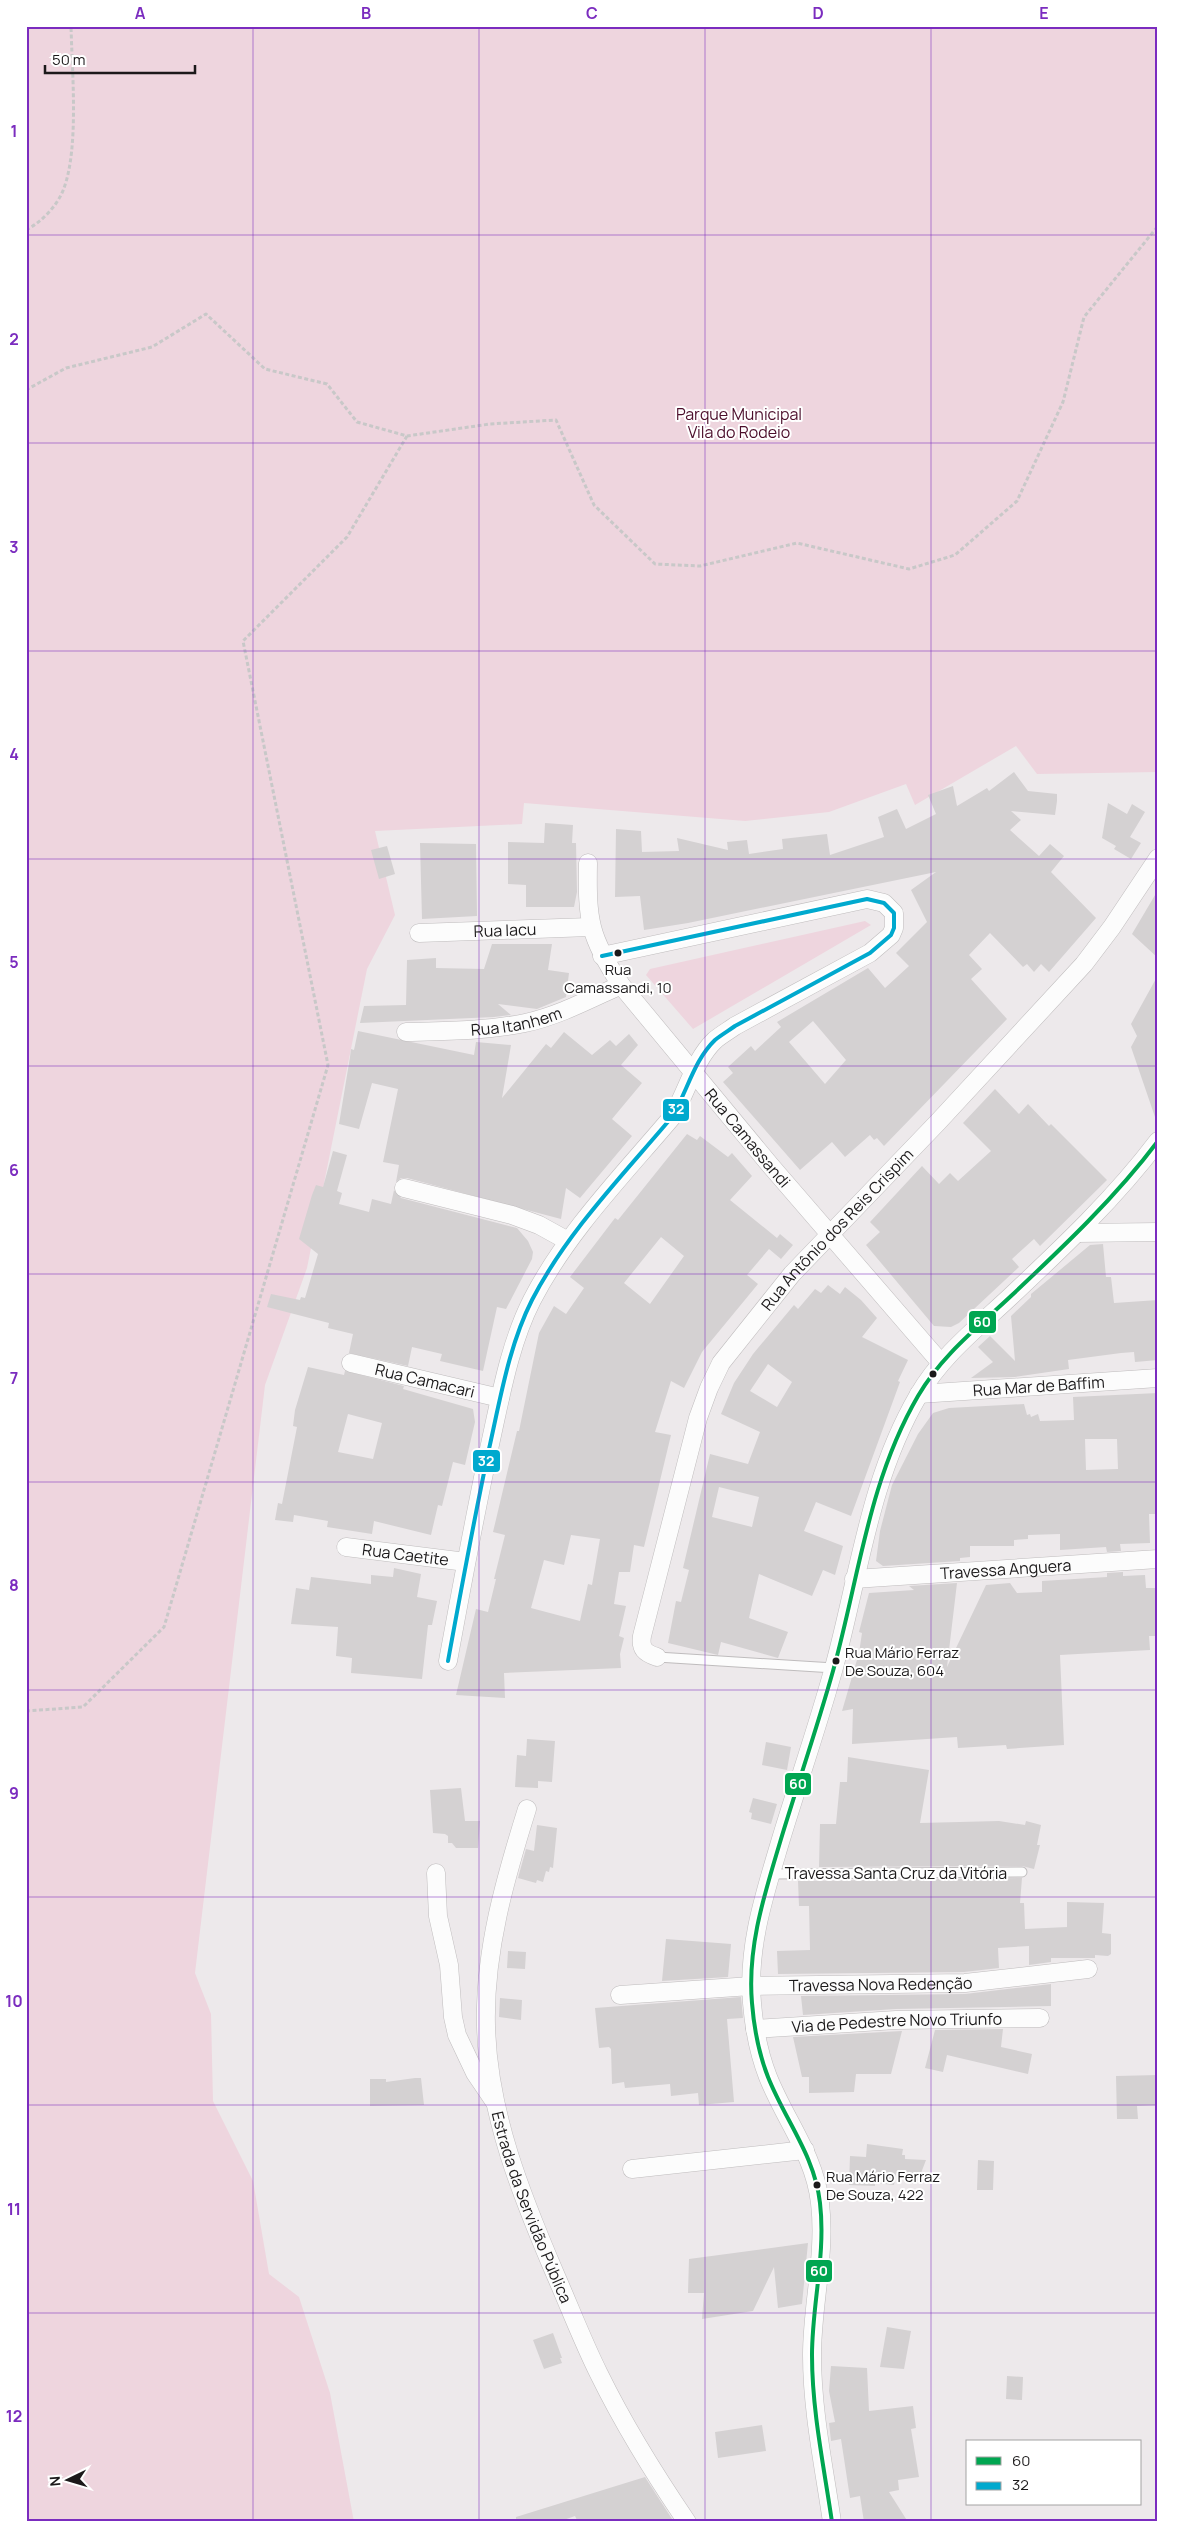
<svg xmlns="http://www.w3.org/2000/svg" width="1184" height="2548" font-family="Manrope,sans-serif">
<rect width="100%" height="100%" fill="#ede9eb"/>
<path fill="#eed5de" d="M26,26H1158V772L1037,774L1016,746L915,805L906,784L829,812L745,821L524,803L522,824L375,831L395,915L367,969L307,1268L265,1385L195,1973L211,2014L213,2101L253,2181L269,2274L299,2297L330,2393L354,2522H26Z
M865,921L871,925L693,1029L646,975L650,969Z"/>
<path fill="#d4d1d2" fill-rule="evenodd" d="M1014,772L1028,791L1057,794V801L1055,815L1011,811L1021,820L1010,830L1039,856L1050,844L1064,856L1051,872L1096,918L1049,972L1041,964L1034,972L1027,964L1023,967L990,933L969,955L982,969L971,979L1007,1019L884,1146L877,1138L874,1140L870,1135L845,1157L832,1142L800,1170L723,1082L733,1073L728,1067L751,1046L755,1051L781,1027L777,1022L868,968L885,988L909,966L896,953L927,922L911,890L936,872L688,923L644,930L640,896L615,897L616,829L641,831L642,852L679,851L677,838L728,850L727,842L747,840L749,854L783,849L782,839L827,834L830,855L884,837L878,817L897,809L906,829L936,814L928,795L953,786L957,806L987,788L989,791ZM813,1021L846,1060L825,1084L789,1042Z
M1108,803L1127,814L1132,804L1145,812L1130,837L1141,843L1131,859L1114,849L1116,846L1102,838Z
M545,823L573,825L572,843H576L577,892L574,907H526V885L508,884V842L544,843Z
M420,843L476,844L477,916L422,919Z
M387,846L395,874L379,879L371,850Z
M1158,890V958L1132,934Z
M492,944H552L548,970L569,973L566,997L537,1009L498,1004L511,1015L494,1017L360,1023L364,1006L406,1005L407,960L436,958V968L484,969Z
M1158,975V1116L1155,1117L1131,1047L1137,1036L1131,1024Z
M358,1031L474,1055L476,1042L511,1045L502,1098L546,1044L551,1048L564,1032L592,1055L610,1040L616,1046L629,1034L638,1045L621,1065L642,1083L612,1119L632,1136L580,1198L566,1188L561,1219L407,1178H401L396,1182L399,1165L383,1162L398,1089L372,1083L359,1129L339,1124L350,1057L351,1049L354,1050Z
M995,1089L1019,1114L1028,1104L1049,1126L1051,1124L1107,1180L1040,1246L1034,1239L1012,1259L1019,1267L959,1323L951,1327L934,1326L866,1245L880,1232L870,1222L922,1166L939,1184L950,1173L958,1181L991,1151L963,1123Z
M687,1134L697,1140L700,1136L728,1157L732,1153L752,1176L730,1200L777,1238L780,1234L793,1245L781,1259L769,1249L747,1275L758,1284L702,1352L684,1388L671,1381L655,1432L671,1435L644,1547L634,1545L630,1572H619L614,1604L626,1606L619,1636L624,1638L620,1654L621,1668L504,1673L505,1698L456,1695L476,1609L488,1612L496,1579H494L505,1535L493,1532L517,1431H519L539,1333L554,1306L566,1314L584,1288L570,1277L615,1218L618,1220ZM661,1237L684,1256L650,1304L624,1283ZM571,1535L600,1539L592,1585L588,1584L580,1621L531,1608L544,1560L564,1565Z
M333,1151L347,1155L337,1191L342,1193L339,1204L369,1212L372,1199L391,1204L394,1190L401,1198L517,1228L528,1241L533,1252L532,1259L506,1309L497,1307L483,1371L440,1361L442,1354L412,1347L408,1366L349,1353L353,1334L328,1328L329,1323L267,1307L271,1294L300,1300L301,1297L305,1298L318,1254L299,1239L312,1195L316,1185L323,1187Z
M1103,1244L1106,1277H1111L1114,1303L1158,1300V1360L1135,1362L1134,1352L1121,1353L1068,1360L1069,1369L1015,1377L971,1378L993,1362L978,1347L990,1336L1015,1361L1011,1316L1031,1297V1294L1090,1245Z
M828,1285L840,1294L845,1287L861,1300L877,1318L862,1337L908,1360L898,1381L900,1382L851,1516L816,1502L804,1531L843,1546L835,1575L823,1570L812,1596L759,1574L749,1618L788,1632L778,1658L721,1642L718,1655L668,1643L676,1601L681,1602L689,1570L683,1568L710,1454L748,1464L760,1432L721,1414L734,1383L753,1354L794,1305L798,1309L815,1289L821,1293ZM768,1364L792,1382L777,1407L750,1391ZM719,1487L759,1497L752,1527L712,1517Z
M308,1367L344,1375L345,1371L404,1386L403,1389L473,1409L475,1422L465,1465L453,1462L442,1506L438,1505L431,1535L374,1521L372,1534L327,1527L328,1521L294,1515L293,1522L275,1520L278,1503L282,1504L297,1427L293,1426L295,1410ZM348,1414L382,1423L373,1459L338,1452Z
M1158,1393V1514H1149L1150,1543L1120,1544L1121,1551L1107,1552L1106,1547L1060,1550V1534L1028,1535V1539L1014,1540V1546H970V1557L960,1558V1561L883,1566L876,1561L880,1531L892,1485L918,1434L933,1413L949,1408L1024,1404L1027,1415L1030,1414L1031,1417L1038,1414L1040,1421L1074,1420L1073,1397ZM1085,1439H1117L1118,1469L1086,1470Z
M394,1568L421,1574L417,1597L437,1601L432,1625H428L422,1679L351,1673L352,1658L336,1656L338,1627L291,1624L296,1588L309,1590L311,1577L371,1584V1575L393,1577Z
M1123,1572V1576L1145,1575L1146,1588H1158V1636H1149L1150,1650L1060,1655L1064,1745L1007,1749L1006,1745L958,1748L957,1737L852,1744L853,1709L842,1711L859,1653L862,1633L859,1632L869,1593L914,1590L909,1586L957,1583L947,1667L986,1585L1010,1583L1017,1593L1042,1592V1581L1107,1577V1573Z
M527,1739L555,1741L552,1782L538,1781V1788L515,1787L517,1755L526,1756Z
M766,1742L791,1747L787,1770L762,1765Z
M848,1757L929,1770L920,1823L999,1821L1025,1825L1026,1821L1041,1825L1037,1845H1040L1034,1869L1022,1866L819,1867L820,1824H836L840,1782H847Z
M461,1788L465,1821H480L478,1848H456L452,1843H448V1836L445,1834L433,1833L430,1790Z
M753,1798L777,1804L771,1824L751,1819L752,1813L749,1812Z
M537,1825L557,1828L553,1868L550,1867L549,1872L546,1871L543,1882L537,1880L536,1883L518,1878L526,1849L534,1851Z
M1022,1878L1020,1903H1024L1025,1929L1067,1927V1902L1104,1903L1102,1933L1111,1934V1954L1108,1956L1095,1955V1958H1051V1962L1029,1965V1946L998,1948L999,1968L964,1972L778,1974L777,1951L810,1950L809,1906H799L798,1881Z
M666,1939L731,1944L728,1977L662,1981Z
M508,1951L526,1952L525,1969L507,1968Z
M1051,1984V2006L896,2009L803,2015L801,1996L965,1994Z
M741,1997L743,2018L727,2019L734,2102L699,2105L698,2093L671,2096L670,2084L625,2088L624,2082L612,2084L611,2049L609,2047L599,2048L595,2008Z
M500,1998L522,2000L521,2020L499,2017Z
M1003,2029L1001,2047L1032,2054L1028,2074L947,2055L943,2072L925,2068L935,2030Z
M902,2031L891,2074H856L854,2092L809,2093V2077H802L793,2037Z
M1158,2075V2105L1137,2106L1138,2119H1117L1116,2076Z
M415,2078H421L424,2105L370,2106V2079H386V2082Z
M867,2144L903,2149L902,2155H905V2159L926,2160L918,2181L896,2173L894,2185L875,2183V2186L849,2185L850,2156L866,2157Z
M978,2160L994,2161L993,2190H977Z
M808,2243L802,2304L778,2308L774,2267L753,2311L702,2319L704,2293H688L689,2259Z
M887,2327L911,2331L904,2369L880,2367Z
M553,2333L562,2358H560L562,2363L544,2369L533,2340Z
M831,2366L867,2368L869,2411L913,2406L916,2428L911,2429L919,2477L898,2480L899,2490L889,2492L908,2522H864L860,2496L850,2498L841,2439L831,2441L829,2423L835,2422L829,2391Z
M1007,2376L1023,2377L1022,2400L1006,2399Z
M762,2425L766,2451L718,2458L715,2432Z
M645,2477L674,2522H578L575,2516L558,2522H516V2517Z"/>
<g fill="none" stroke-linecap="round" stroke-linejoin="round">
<defs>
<path id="lane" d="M657,1657L834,1668
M771,1874L1022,1872"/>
<g id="street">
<path id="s1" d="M588,863C587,920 589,937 621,985L770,1165L941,1363"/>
<path id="s2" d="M419,933L590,927"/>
<path id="s3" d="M406,1032C445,1031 486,1031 525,1023C558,1016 590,999 621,985"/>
<path d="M404,1188L512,1215L539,1225L568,1241"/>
<path d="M1077,1233L1158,1232"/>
<path id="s4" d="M351,1363L500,1398"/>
<path id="s5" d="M919,1394L1158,1378"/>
<path id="s6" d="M346,1547L466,1562"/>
<path id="s7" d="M854,1579L1158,1559"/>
<path id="s8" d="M657,1657C645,1653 640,1649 642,1636L698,1418L709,1388L721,1363L792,1274L938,1122L1084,964L1112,927L1158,858"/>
<path d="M448,1661C461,1590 474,1519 489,1449C500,1400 509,1345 532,1300C567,1232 623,1175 672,1117C687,1092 694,1060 715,1040C721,1035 728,1031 735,1026L870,953L891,935L894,928V913L884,903L867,899L602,956"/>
<path id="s9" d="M527,1809C505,1879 484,1952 486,2026C488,2113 522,2197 556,2276C570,2308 583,2342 599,2374C624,2425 655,2475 687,2522"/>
<path d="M436,1873L438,1916L449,1965L453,2017L457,2035L475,2073L494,2101"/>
<path id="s10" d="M620,1995L751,1986L965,1983L1088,1969"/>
<path id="s11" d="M755,2029L896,2020L1040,2018"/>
<path d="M632,2169L805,2150"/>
<path d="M832,2522C824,2467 812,2411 812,2355C812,2305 826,2254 820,2203C815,2156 785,2120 768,2077C759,2054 754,2028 752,2003C747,1946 765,1893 781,1839C798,1783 817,1728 833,1671C859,1578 868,1482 918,1396C941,1356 978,1327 1011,1296C1063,1247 1115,1198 1158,1141"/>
</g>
</defs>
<use href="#lane" stroke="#bfbcbd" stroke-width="11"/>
<use href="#street" stroke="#bfbcbd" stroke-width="19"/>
<path stroke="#c8c8c8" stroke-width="3" stroke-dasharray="4 2.5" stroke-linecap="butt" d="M26,230C42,222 58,205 64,188C79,147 72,71 71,26
M26,390L66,368L152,347L206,314L265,369L327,384L357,422L407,436L490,424L556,420L594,505L655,564L700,566L797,543L909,569L955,555L1017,501L1063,402L1084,317L1158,226
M26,1711L83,1707L164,1627L328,1065L243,641L347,537L407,436"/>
<use href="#lane" stroke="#fcfcfc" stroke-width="9"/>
<use href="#street" stroke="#fcfcfc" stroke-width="18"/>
<defs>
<path id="bus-1" d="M832,2522C824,2467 812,2411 812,2355C812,2305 826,2254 820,2203C815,2156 785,2120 768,2077C759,2054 754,2028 752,2003C747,1946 765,1893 781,1839C798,1783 817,1728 833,1671C859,1578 868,1482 918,1396C941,1356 978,1327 1011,1296C1063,1247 1115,1198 1158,1141"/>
<path id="bus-2" d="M448,1661C461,1590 474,1519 489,1449C500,1400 509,1345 532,1300C567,1232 623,1175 672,1117C687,1092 694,1060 715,1040C721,1035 728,1031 735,1026L870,953L891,935L894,928V913L884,903L867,899L602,956"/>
</defs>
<use href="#bus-1" stroke="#fff" stroke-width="8"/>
<use href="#bus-2" stroke="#fff" stroke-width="8"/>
<use href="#bus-1" stroke="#00a651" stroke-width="4"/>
<use href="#bus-2" stroke="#00a9ce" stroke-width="4"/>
</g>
<path fill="none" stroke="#7b2cbf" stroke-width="1" stroke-opacity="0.55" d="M253,26V2522M479,26V2522M705,26V2522M931,26V2522M26,235H1158M26,443H1158M26,651H1158M26,859H1158M26,1066H1158M26,1274H1158M26,1482H1158M26,1690H1158M26,1897H1158M26,2105H1158M26,2313H1158"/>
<g fill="#1b191a" stroke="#fff" stroke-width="2">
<circle cx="618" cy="953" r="4.5"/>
<circle cx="933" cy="1374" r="4.5"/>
<circle cx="836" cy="1661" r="4.5"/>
<circle cx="817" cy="2185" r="4.5"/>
</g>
<g text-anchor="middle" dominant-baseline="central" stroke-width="4" stroke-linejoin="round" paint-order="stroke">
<g font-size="15" fill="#1b191a" stroke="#fff" text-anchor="start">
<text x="618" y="969" text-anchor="middle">Rua<tspan x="618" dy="18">Camassandi, 10</tspan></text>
<text x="845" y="1652">Rua Mário Ferraz<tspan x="845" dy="18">De Souza, 604</tspan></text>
<text x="826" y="2176">Rua Mário Ferraz<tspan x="826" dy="18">De Souza, 422</tspan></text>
</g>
<g font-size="16" fill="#4c0e2b" stroke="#fff">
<text x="739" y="414">Parque Municipal<tspan x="739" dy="18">Vila do Rodeio</tspan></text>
</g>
<g font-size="16" fill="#1b191a" stroke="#fff">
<text stroke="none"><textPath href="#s2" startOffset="86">Rua Iacu</textPath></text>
<text stroke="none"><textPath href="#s3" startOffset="111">Rua Itanhem</textPath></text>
<text stroke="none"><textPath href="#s1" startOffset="328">Rua Camassandi</textPath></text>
<text stroke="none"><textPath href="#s8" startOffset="491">Rua Antônio dos Reis Crispim</textPath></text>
<text stroke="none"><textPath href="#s4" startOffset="76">Rua Camacari</textPath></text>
<text stroke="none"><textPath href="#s5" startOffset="120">Rua Mar de Baffim</textPath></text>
<text stroke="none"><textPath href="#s6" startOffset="60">Rua Caetite</textPath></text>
<text stroke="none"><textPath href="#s7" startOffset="152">Travessa Anguera</textPath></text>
<text x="896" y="1873">Travessa Santa Cruz da Vitória</text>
<text stroke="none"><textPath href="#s10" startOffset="261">Travessa Nova Redenção</textPath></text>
<text stroke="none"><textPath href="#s11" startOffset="142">Via de Pedestre Novo Triunfo</textPath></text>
<text stroke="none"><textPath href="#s9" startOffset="410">Estrada da Servidão Pública</textPath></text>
</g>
</g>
<g stroke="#fff" stroke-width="2">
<rect x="662" y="1098" width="28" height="24" rx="5" fill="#00a9ce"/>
<rect x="968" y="1310" width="29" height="24" rx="5" fill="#00a651"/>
<rect x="472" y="1449" width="29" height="24" rx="5" fill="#00a9ce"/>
<rect x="784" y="1772" width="28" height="24" rx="5" fill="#00a651"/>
<rect x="805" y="2259" width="28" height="24" rx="5" fill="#00a651"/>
</g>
<g font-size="14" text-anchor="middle" font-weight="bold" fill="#fff">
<text x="676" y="1114">32</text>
<text x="982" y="1327">60</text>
<text x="486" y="1466">32</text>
<text x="798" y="1789">60</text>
<text x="819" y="2276">60</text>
</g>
<rect width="1184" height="2548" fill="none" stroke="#ffffff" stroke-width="55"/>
<rect x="966" y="2440" width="175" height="65" fill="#ffffff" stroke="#a4a3a3"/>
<rect x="976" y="2457" width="25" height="8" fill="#00a651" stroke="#a4a3a3"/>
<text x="1012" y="2466" font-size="15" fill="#1b191a">60</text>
<rect x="976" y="2482" width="25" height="8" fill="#00a9ce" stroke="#a4a3a3"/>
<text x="1012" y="2490" font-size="15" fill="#1b191a">32</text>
<g transform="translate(68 2480) rotate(265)" stroke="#ffffff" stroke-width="4" paint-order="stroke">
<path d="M0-4L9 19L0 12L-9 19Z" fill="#1b191a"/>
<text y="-8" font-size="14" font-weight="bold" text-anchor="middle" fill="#1b191a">N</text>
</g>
<path d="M45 65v8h150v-8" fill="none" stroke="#1b191a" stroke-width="2.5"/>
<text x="52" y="65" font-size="15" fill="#1b191a" stroke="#ffffff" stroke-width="4" paint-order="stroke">50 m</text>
<rect x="28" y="28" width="1128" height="2492" fill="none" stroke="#7b2cbf" stroke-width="2"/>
<g font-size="16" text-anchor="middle" font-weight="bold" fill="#7b2cbf">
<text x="140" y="19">A</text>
<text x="366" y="19">B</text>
<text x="592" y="19">C</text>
<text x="818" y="19">D</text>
<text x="1044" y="19">E</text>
<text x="14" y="137">1</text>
<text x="14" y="345">2</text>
<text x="14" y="553">3</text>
<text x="14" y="760">4</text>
<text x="14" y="968">5</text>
<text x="14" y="1176">6</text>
<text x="14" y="1384">7</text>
<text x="14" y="1591">8</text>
<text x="14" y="1799">9</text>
<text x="14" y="2007">10</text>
<text x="14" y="2215">11</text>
<text x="14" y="2422">12</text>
</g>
</svg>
